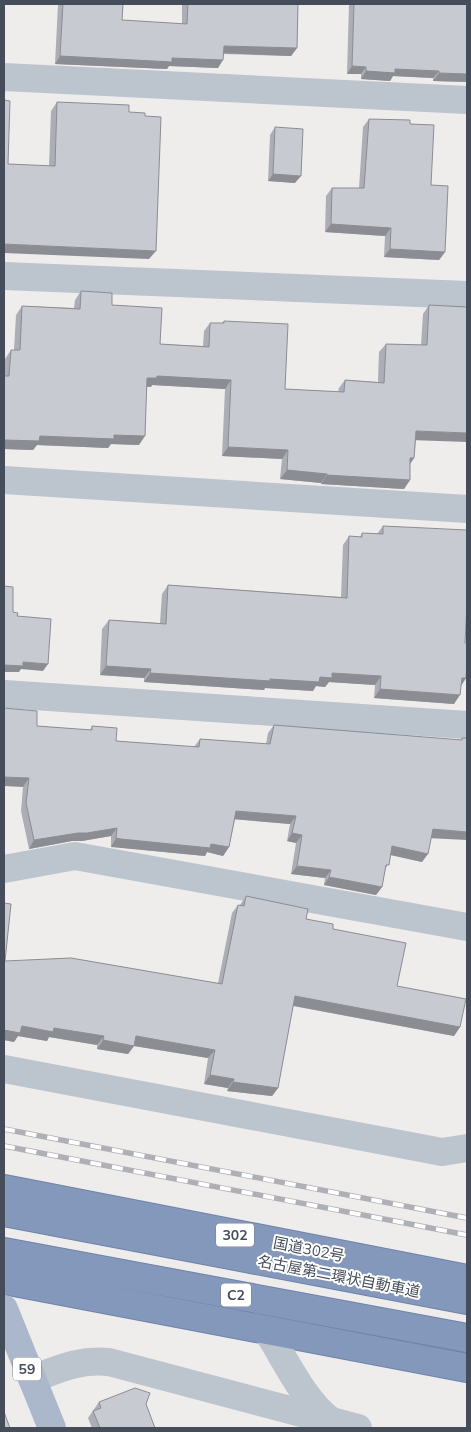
<svg xmlns="http://www.w3.org/2000/svg" width="471" height="1432" font-family="Mulish,'Noto Sans JP',sans-serif">
<rect width="100%" height="100%" fill="#efecec"/>
<g fill="none" stroke-linecap="round" stroke-linejoin="round">
<defs>
<path id="highway" d="M4,1189L467,1279
M4,1212L467,1300
M4,1252L467,1338
M4,1280L467,1368"/>
</defs>
<use href="#highway" stroke="#6e83a7" stroke-width="30"/>
<path stroke="#bcc4ce" stroke-width="28" d="M4,77L467,100
M4,276L467,295
M4,480L467,509
M4,694L467,725
M4,869L75,856L467,927
M4,1069L442,1152L467,1148
M267,1331C285,1359 304,1401 330,1420
M32,1379C59,1369 79,1359 109,1362L358,1428"/>
<path stroke="#abb8cb" stroke-width="28" d="M4,1309L52,1428"/>
<use href="#highway" stroke="#8398bb" stroke-width="28"/>
<defs>
<path id="rail" d="M4,1129L467,1218
M4,1146L467,1235"/>
</defs>
<use href="#rail" stroke="#aeb0b6" stroke-width="5.5"/>
<use href="#rail" stroke="#fff" stroke-width="4" stroke-dasharray="11" stroke-linecap="butt"/>
</g>
<path fill="#acaeb5" d="M58,4H123L122,20L182,24V4H298L297,48L291,56L224,54L218,68L169,66L167,69L55,64Z
M349,4H467V82L433,81V78L393,76L390,81L361,79V74H347Z
M57,102L129,112L149,259L8,164L49,166L51,111Z
M369,119L410,124L431,185L445,252L439,260L384,257L385,236L325,232L326,196L332,188H359L363,127Z
M275,127L295,183L268,181L270,135Z
M81,291L112,305L160,344L203,346L204,331L210,323H222L224,321L285,389L338,392L339,388L345,380L378,382L379,352L386,344L421,345L423,314L429,305L467,307L416,440L414,458L410,464V480L404,489L321,484V483L280,479L282,459L222,456L225,389L152,385L151,387H147L139,445L111,444L108,448L37,445L33,450L4,449V373L5,359L11,350H14L16,315L22,306L74,308L75,300Z
M383,526L465,643L466,678L461,686L454,704L374,698L375,685L329,682L325,687L316,686L313,691L265,688L264,690L144,682V678L100,675L102,629L109,620L160,623L162,594L168,585L341,597L343,545L349,536L360,537L362,533L377,534Z
M274,725L461,740L462,738H467L422,862L391,855L385,871L382,887L376,895L324,885L325,878L291,874L296,843L287,841L290,824L235,819L229,847L223,856L207,852L205,856L115,847H111V836L82,841H72L29,849L21,811L23,787L37,726L90,730L92,726L116,741L194,747L200,739L266,744L268,733Z
M246,896L333,929L397,986L460,1027L454,1036L293,1006L278,1088L272,1096L227,1091L228,1088L204,1084L208,1058L134,1046L128,1054L97,1049V1045L49,1037L47,1041L18,1036L14,1042L4,1040V903L5,961L218,983L232,913L238,905H240Z
M99,1402L146,1404L155,1428H92L88,1418Z"/>
<path fill="#8c8d93" d="M224,46L297,48L291,56L218,53Z
M60,56L172,58L223,60L218,68L169,66L167,69L55,64Z
M352,66L366,67L361,74H347Z
M395,69L439,71L433,78L393,76L390,81L361,79L366,71Z
M439,73L467,74V82L433,81Z
M273,174L301,176L295,183L268,181Z
M331,224L391,228L385,236L325,232Z
M4,244L156,251L149,259L4,253Z
M390,249L445,252L439,260L384,257Z
M157,376L231,380L225,389L152,385L151,387L141,386L147,378Z
M416,431L467,433V442L410,440Z
M114,435L145,436L139,445L111,444L108,448L37,445L33,450L4,449V442L5,440L40,436Z
M228,447L288,450L282,459L222,456Z
M410,458H414L408,467Z
M287,470L327,474L321,483L280,479Z
M327,475L410,480L404,489L321,484Z
M23,662L48,664L43,671L21,669L19,672H4V665Z
M106,666L151,669L144,678L100,675Z
M150,673L270,679L320,677L332,673L381,676L375,685L329,682L325,687L316,686L313,691L265,688L264,690L144,682Z
M462,678H466L460,687Z
M380,689L460,695L454,704L374,698Z
M4,777L29,778L23,787L4,786Z
M236,811L296,816L290,824L231,819Z
M117,828L111,836L82,841H72L29,849L34,840L78,833Z
M433,829L467,832V840L427,838Z
M292,833L302,835L296,843L287,841Z
M116,838L211,844L229,847L223,856L207,852L205,856L111,847Z
M392,846L428,854L422,862L386,854Z
M297,866L331,870L325,878L291,874Z
M329,877L382,887L376,895L324,885Z
M295,996L460,1027L454,1036L289,1005Z
M22,1026L54,1028L104,1036L97,1045L49,1037L47,1041L18,1036L14,1042L4,1040V1030Z
M136,1036L215,1050L208,1058L134,1046L128,1054L97,1049L103,1040Z
M210,1075L234,1079L228,1088L204,1084Z
M233,1082L278,1088L272,1096L227,1091Z"/>
<path fill="#c8cad2" stroke="#8c8d93" d="M63,4H123L122,20L187,24L188,4H298L297,48L224,46L223,60L172,58V62L60,56Z
M354,4H467V74L439,73V71L395,69V73L366,71V67L352,66Z
M4,100L10,101L8,164L55,166L57,102L129,105V112L145,113V116L161,117L156,251L4,244Z
M369,119L410,120V124L434,125L431,185L448,186L445,252L390,249L391,228L331,224L332,188H364Z
M275,127L303,129L301,176L273,174Z
M81,291L112,293V305L162,308L160,344L209,347L210,323H224V321L288,324L285,389L344,392L345,380L384,383L386,344L427,345L429,305L467,307V433L416,431L414,458H410V480L327,475V474L287,470L288,450L228,447L231,380L157,376V378H147L145,436L114,435V439L40,436L39,441L5,440V442H4V376H9L11,350H20L22,306L80,309Z
M383,526L467,530V605L465,643H467V663L466,678H462L460,695L380,689L381,676L332,673V678L320,677L319,682L270,679V681L150,673L151,669L106,666L109,620L166,624L168,585L347,598L349,536L362,537V533L383,534Z
M4,586L13,587V612L18,613L17,616L51,619L48,664L23,662V666L4,665Z
M4,708L37,711V726L92,730V726L117,728L116,741L199,747L200,739L270,744L274,725L462,740V738H467V832L433,829L428,854L392,846L389,865H386L382,887L329,877L331,870L297,866L302,835L292,833L296,816L236,811L229,847L211,844L210,848L121,839L116,838L117,828L87,833H78L34,840L26,803L29,778L4,777Z
M246,896L308,909L306,919L333,924V929L406,943L397,986L466,999L460,1027L295,996L278,1088L233,1082L234,1079L210,1075L215,1050L136,1036L134,1046L103,1040L104,1036L54,1028L53,1032L22,1026L20,1033L4,1030V903L11,904L5,961L71,958L222,984L238,905L244,906Z
M135,1388L150,1393L146,1404L155,1428H100L93,1411L101,1408L99,1402Z
M4,1412L10,1428H4Z"/>
<g text-anchor="middle" dominant-baseline="central" stroke-width="4" stroke-linejoin="round" paint-order="stroke">
<g fill="#fff" stroke="#7c828b" stroke-width="1">
<rect x="216" y="1223.5" width="38" height="23" rx="4"/>
<rect x="221" y="1283.5" width="30" height="23" rx="4"/>
<rect x="13" y="1357.5" width="28" height="23" rx="4"/>
</g>
<g font-size="14" font-weight="bold" fill="#444d59">
<text x="235" y="1235">302</text>
<text x="236" y="1295">C2</text>
<text x="27" y="1369">59</text>
</g>
<g font-size="15" fill="#444d59" stroke="#fff">
<text transform="translate(309 1249) rotate(11)">国道302号</text>
<text transform="translate(339 1276) rotate(11)">名古屋第二環状自動車道</text>
</g>
</g>
<rect width="471" height="1432" fill="none" stroke="#444d59" stroke-width="10"/>
</svg>
